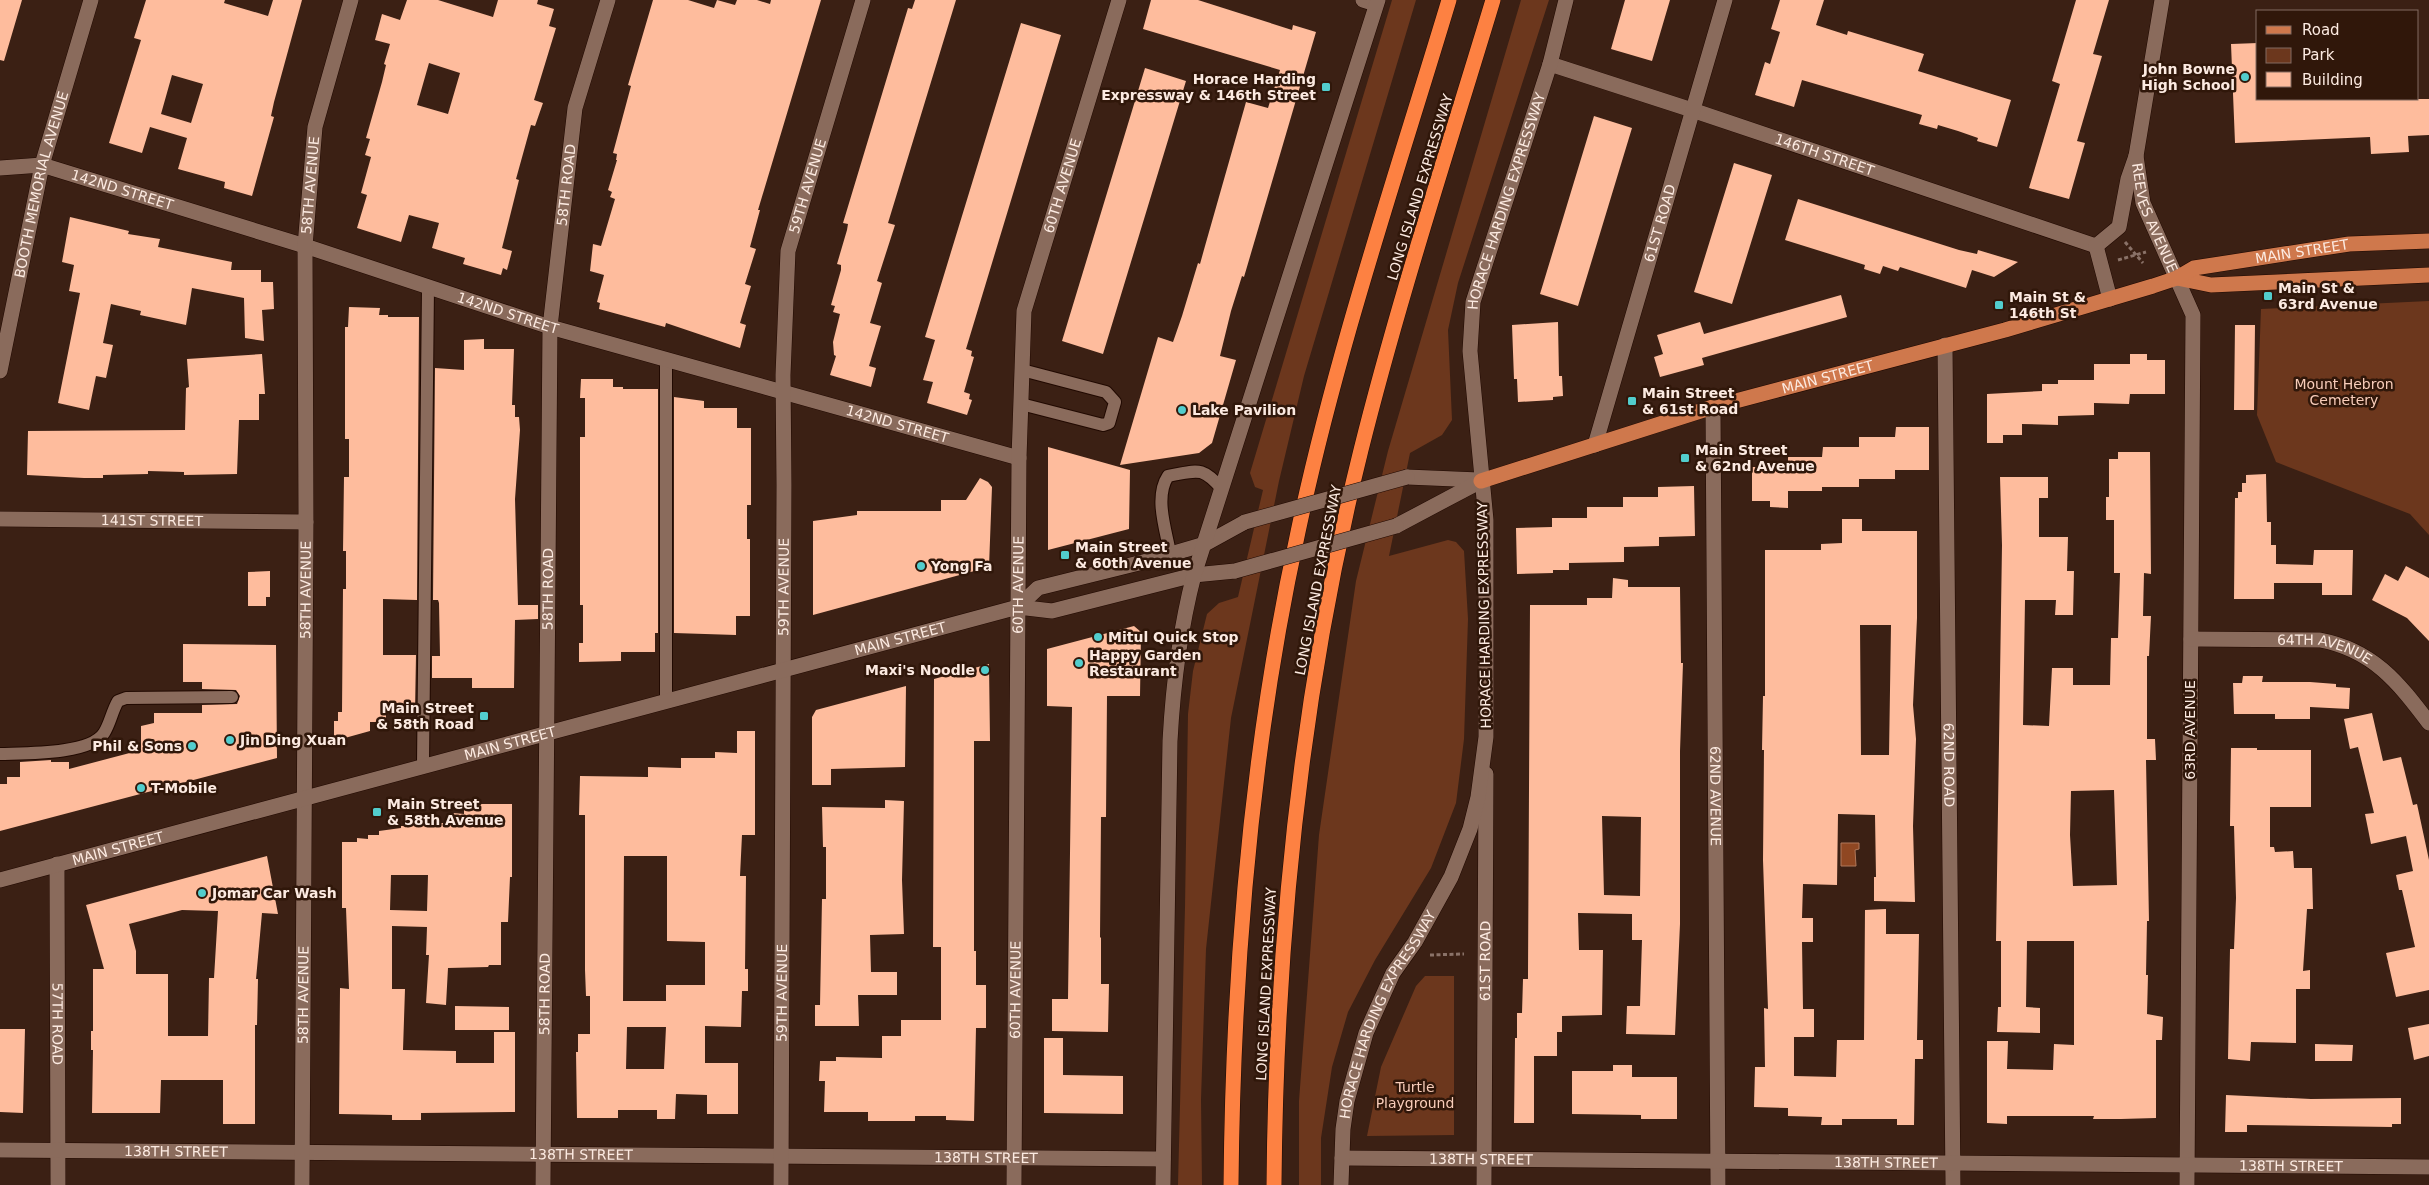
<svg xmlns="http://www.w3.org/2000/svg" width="2429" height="1185" font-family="'DejaVu Sans',sans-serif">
<rect width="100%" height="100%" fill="#3b2014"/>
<path fill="#6c371d" d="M1392,0H1416L1304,376L1279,481L1231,718L1206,949L1201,1099L1202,1185H1178L1185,907L1188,714L1193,671L1207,614L1219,603L1238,597L1263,490L1255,487L1250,473Z
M1521,0H1549L1458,283L1448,330L1452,420L1442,435L1410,453L1389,556L1448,540L1456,542L1464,551L1468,619L1464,739L1456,803L1431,868L1375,960L1348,1012L1332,1067L1321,1138V1185H1299V1101L1319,835L1356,581L1388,451Z
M2429,301V535L2410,514L2276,462L2257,415L2261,309Z
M1425,976H1454V1135L1367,1136L1381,1067L1416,986Z"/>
<path fill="#8f4722" stroke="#b0785b" d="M1841,843H1859V849L1855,850L1856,866H1841Z"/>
<path fill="#febc9d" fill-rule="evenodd" d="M0,0H22L4,61L0,60Z
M146,0H225L224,3L268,16L273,0H302L274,102L271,116L274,117L252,196L224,188L225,182L178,169L187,138L150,127L142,153L109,143L141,40L134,38ZM172,75L203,84L191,123L161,114Z
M407,0H438L493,17L498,0H538L537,4L554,9L549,26L556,28L534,100L543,103L535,126L531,125L516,179L519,180L502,248L512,251L507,270L503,268L501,275L463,264L465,258L432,248L439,223L409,215L401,242L357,228L367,195L361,193L371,157L365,155L370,139L366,138L382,82L386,65L384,64L390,44L375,40L382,14L400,20ZM429,63L460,73L448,114L417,105Z
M653,0H688L714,8L717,0L735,5L737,0H757L770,4L771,0H821L758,210H760L750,247L756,249L745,284L751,286L740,323L746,325L740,348L666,323L665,327L599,309L600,303L597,302L604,275L590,271L593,244L601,246L615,199L610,197L612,192L608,190L617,160H616L617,154L613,153L631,86L628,85Z
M915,0H956L888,223L895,225L877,281L882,283L870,323L881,326L869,366L876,368L871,387L830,375L836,356L834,355L833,342L840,314L833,312L835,306L831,305L841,270V265L837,264L847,230L848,224L843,223L908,8L912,9Z
M1151,0H1198L1292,30L1293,25L1316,32L1244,277L1242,276L1231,311L1220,356L1236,360L1212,443L1199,453L1120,465L1158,337L1173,342L1182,316L1198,263L1200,264L1205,246L1246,102L1268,108L1280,70L1143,29Z
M1625,0H1670L1652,61L1611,49Z
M1780,0H1824L1816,25L1847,35L1848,31L1924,54L1918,71L2011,100L1997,147L1977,141L1978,138L1958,131L1938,125L1937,129L1919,124L1922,115L1802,80L1794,107L1755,95L1765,62L1770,64L1780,32L1771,29Z
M2076,0H2109L2093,54L2102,56L2077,141L2085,143L2069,199L2029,188L2060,84L2052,81Z
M1021,23L1061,35L966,349L972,351L971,356L974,357L964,392L970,394L969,399L972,400L967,415L927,403L933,382L923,380L935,340L925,337Z
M2258,43V99H2429V135L2408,136L2409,152L2371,154L2370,137L2235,143L2231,44Z
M1145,68L1186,81L1103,354L1062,341Z
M1594,116L1632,128L1578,306L1540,294Z
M1734,163L1772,175L1732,304L1694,292Z
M1798,199L1959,250L1977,254L1978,250L2018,262L1994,277L1972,270L1966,288L1900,267L1898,271L1883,266L1880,274L1864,269L1865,265L1785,240Z
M70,217L129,231L128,234L160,239L158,247L232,262L231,270H261V282H273L274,309L262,310L264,341L245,338L244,298L192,288L186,325L140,315L141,311L111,304L103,343L113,345L106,378L96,376L89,410L58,403L80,293L69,291L74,265L62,262Z
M1841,295L1847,317L1702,358L1704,365L1660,377L1654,357L1663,354L1657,335L1700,322L1704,334Z
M349,307L380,308L379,315H388V317H419L417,600L383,599V655H416L415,712H386V722H370V731L334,741V721H338V712H342L343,589H346V551H343L344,477H349V439H345V327H348Z
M1558,322L1559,376H1562L1563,396L1553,397V400L1518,402L1517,379H1514L1512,325Z
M2235,325H2255L2254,410H2234Z
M484,339V349H514L512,405H515V417H519L520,430L515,499L518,605H538V619L515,620L514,688H472V678H432V656H440L439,603L438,600H433L435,368L464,370V340Z
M262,354L265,394H259V420H239L237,474L184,475V472L148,471V474L103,475V478H84L27,475L28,431L185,430L186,388L189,387L187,359Z
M2130,354H2147V360H2165V394H2130L2129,404L2094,403V415L2058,416V425L2022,424V435H2003V443H1987V394L2042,391V384H2058V380H2094V364H2130Z
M581,379H613V387H623V389H658V633H655V652H621V661L579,662V643H583V605H580V437H585V398H580Z
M674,397L704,401V408H737V428H751V505H747V539H750V616H736V635L674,633Z
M1896,427H1929V470H1895V479H1859V487H1822V491H1788V508L1770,507V501H1752V467H1788V457H1822L1823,447H1859V437H1895Z
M1048,447L1130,470L1129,529L1048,550Z
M2118,452H2150L2151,574L2144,573L2143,616H2151L2149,656H2147V739H2155L2156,760H2146L2149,921H2147L2146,975H2148L2147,1014L2163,1017L2162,1040H2156V1118L2121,1119H2093L2094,1116H2007V1124L1987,1123V1041H2008L2007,1069L2053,1070L2054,1044L2074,1045V941H2027L2026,1007L2040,1008V1033L1997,1032L1998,1007H2001V941H1996L2002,545L2000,477H2048V498H2039V537H2068L2067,571H2074L2073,615H2055L2056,600H2025L2023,725L2049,726L2052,668H2073V685H2110L2111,638H2118L2120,573H2114V520H2106V497H2109V459H2118ZM2114,790L2117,885L2073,886L2070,835L2071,791Z
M2266,474L2267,522H2271V545H2276V564L2313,565L2314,550H2353L2352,595H2322V583H2274V599H2234L2235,498H2238V492H2242V483H2246V475Z
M980,478L988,482L992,487L989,567L813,615V521L857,515V511H941V500H966Z
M1694,486L1695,536L1659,537V546L1624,547V562L1569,563V570H1553V573L1517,574L1516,528L1552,527V518H1587V507H1623V497H1658V487Z
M1842,519H1862V531H1917V618L1913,705L1916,739L1913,826L1915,902L1874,901V877H1876L1875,815L1838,814L1837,885L1803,884L1802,918H1813V942H1802L1803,1009H1814V1037H1794V1076L1836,1077L1837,1040H1864L1865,910L1886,909V934H1919L1917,1040H1923V1059H1915L1914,1125H1897V1119H1842V1125H1821L1822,1117L1788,1116V1108L1754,1107L1755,1067H1765L1764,1008L1768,1009L1763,860L1764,750H1762L1763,696H1765V550H1821V544L1842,543ZM1860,625H1891L1889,755H1861Z
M2406,566L2429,578V641L2407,618L2372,600L2385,574L2398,581Z
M270,571V597H266V606H248V572Z
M1613,578L1628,580V587H1680L1681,663H1683L1680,751V924L1675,1035L1626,1034L1627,1006H1640L1642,940H1632V914L1578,913L1579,950H1603L1602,1015L1562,1016V1032H1557V1056H1534V1123H1514L1515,1038H1517V1013H1522L1523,979H1528V972L1530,605H1587V598H1612ZM1602,816L1641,817L1640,896L1604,895Z
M1134,626L1141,632L1140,696H1107L1106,817H1101L1100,938L1101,937V984H1109L1108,1032L1052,1031V999H1068L1072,707L1047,706V649Z
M183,644L276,645L277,758L0,831V784H7V777H20V762L51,760V762H69V769L141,750V726L154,723V713H202V705L237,704L240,696L236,690L202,689V682H183Z
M989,664L990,741H974V951H976V985H986V1028H976L974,1121L946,1120V1116H915V1121H868V1112H824L825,1081H819L820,1061H836V1057L882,1058V1036H901V1020H941V947H933L934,679Z
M2243,676H2263L2262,682H2310L2336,684V687L2350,688L2349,709L2310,707V719H2275V714H2234L2233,683H2242Z
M906,686L905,767L831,769V785H812V717L816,710Z
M2372,713L2383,761L2401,757L2413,805L2417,804L2429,860V990L2396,997L2386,953L2415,947L2402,890H2399L2396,875L2413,871L2406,836L2371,844L2365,814L2374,813L2358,747L2350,749L2344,719Z
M737,731H755V835H742L740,876H746L745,969H748V991H742L741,1027L705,1026V1063H738V1114H707V1095L676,1094L675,1119H657V1110H618V1118H577L576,1052H578V1034H590V996H586L585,970V815H579L580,776L648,777V767L681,768V758H715V752L737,753ZM624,856H667V941L705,942V985H666V1001H623ZM627,1027H666L664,1069H626Z
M2231,748H2257V750H2311V807H2270V847H2274L2275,852L2293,851L2294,868H2312L2313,909H2307L2303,971L2310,970V989H2296V1043L2251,1042L2250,1061L2228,1059L2230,949H2234L2236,898L2234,826H2230Z
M885,800L904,801L902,880L904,934L870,935L871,972H897V995H858L859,1026H815V1005H820L822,899H826V847H823L822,807L885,808Z
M475,804H512V877H510L508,922H501V965H489L488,967L448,968L446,1005L426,1003L429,955H426L427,927L392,926V989H405L403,1050L456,1051V1063H494V1032H515V1112L421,1113V1120H392V1115L339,1114L340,988L349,989L346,908H342V842H357V838L368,839V835H379V831L401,828V826H413V823H453V813L464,814V807H475ZM391,875H428L427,911L390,910Z
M267,856L278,914L262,913L256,979H258L257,1025H255V1124H223V1080H161L160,1113H92L93,1050H91V1031H93V969H104L86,905ZM182,910L218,911L214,978H209L208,1036H168V974H136V951L129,924Z
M455,1006L509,1007V1030H455Z
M2429,1024V1056L2414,1060L2408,1028Z
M0,1029H25L23,1113L0,1112Z
M1044,1038H1063V1075L1123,1076V1114L1044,1113Z
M2315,1044L2353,1045L2352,1061H2315Z
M1613,1065H1632V1077H1677V1119H1641V1115L1572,1114V1071H1613Z
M2226,1095L2311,1099L2401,1098V1124H2392V1127L2247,1125V1132H2225Z"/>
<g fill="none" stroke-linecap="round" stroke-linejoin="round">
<defs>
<path id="lane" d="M666,359V700
M1021,404L1103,425L1109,423L1115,402L1106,392L1022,370
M1170,553C1166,530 1154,497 1168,476C1197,471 1201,465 1222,489
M0,754C23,753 90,755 104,733C110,724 112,711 118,701L126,698L232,697
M423,765L428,287"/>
<g id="street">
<path d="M1363,0L1376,4"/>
<path id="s1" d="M1550,64L1692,110L2096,246"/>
<path id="s2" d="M2136,156L2143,203L2193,315L2187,1185"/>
<path id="s3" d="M0,168L42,165L305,246L550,327L1019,458"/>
<path d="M2096,246L2119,227L2128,179L2136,156L2162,0"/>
<path d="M2096,246L2110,299"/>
<path id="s4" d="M1945,345L1953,1185"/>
<path id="s5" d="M1713,407L1718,1185"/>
<path id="s6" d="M1595,445L1725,0"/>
<path id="s7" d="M0,519L306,522"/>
<path id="s8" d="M2191,639L2320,640C2373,650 2398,682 2429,723"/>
<path id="s9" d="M57,864L58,1185"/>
<path id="s10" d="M0,1150L1163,1159"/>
<path id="s11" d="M1342,1158L2429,1167"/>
<path id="s12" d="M302,1185L306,522L305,246L315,127L351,0"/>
<path id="s13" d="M543,1185L550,327L575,108L608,0"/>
<path id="s14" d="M781,1185L784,485L783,375L788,251L863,0"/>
<path id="s15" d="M1014,1185L1019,458L1024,311L1119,0"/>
<path id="s16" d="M1484,1185L1486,774"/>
</g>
<g id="secondary">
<path id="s17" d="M0,371L42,165L91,0"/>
<path d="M1407,477L1479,480"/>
<path d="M1396,526L1481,481"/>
<path d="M1018,607L1038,588L1147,561L1205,544L1245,522"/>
<path id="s18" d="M0,880L1018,607L1052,611L1194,575L1235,571"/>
<path d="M1163,1185L1170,741C1173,685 1180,629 1194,575L1378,0"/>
<path id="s19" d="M1341,1185L1343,1129L1347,1101L1366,1033L1393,973L1415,942L1451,877L1470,829L1478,797L1486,737V520L1470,351L1473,302L1550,64L1566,0"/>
</g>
<g id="primary">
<path d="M2177,278L2211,285L2429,275"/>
<path id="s20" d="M1481,481L1713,407L2005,330L2153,286L2177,278L2194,268L2349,244L2429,241"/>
</g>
<path id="highway" d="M1231,1185C1233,966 1251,747 1298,532C1336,352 1396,176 1449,0
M1274,1185C1276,937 1301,691 1361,450C1399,298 1448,149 1493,0"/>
</defs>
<use href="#lane" stroke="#210901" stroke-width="14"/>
<use href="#street" stroke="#210901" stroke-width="16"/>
<use href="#secondary" stroke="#210901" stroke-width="16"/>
<use href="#primary" stroke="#210901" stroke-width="16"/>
<use href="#highway" stroke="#210901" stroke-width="16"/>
<path stroke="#8a7268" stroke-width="3" stroke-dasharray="4 2.5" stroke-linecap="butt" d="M2125,242L2143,263
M2118,260L2146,252
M1430,955L1464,954"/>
<use href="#lane" stroke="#8a6b5c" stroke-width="12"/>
<use href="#street" stroke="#8a6b5c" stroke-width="15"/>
<use href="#secondary" stroke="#8a6b5c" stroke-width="15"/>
<use href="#primary" stroke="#cf784c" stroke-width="15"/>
<use href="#highway" stroke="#fd8142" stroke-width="15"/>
<defs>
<path id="secondary-bridge" d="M1245,522L1407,477
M1235,571L1396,526"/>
</defs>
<use href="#secondary-bridge" stroke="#210901" stroke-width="16" stroke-linecap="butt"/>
<use href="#secondary-bridge" stroke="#8a6b5c" stroke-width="15"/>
</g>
<g fill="#52cdcd" stroke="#30170a" stroke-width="2">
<circle cx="2245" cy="77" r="5"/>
<rect x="1321" y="82" width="10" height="10" rx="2.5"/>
<rect x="2263" y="291" width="10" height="10" rx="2.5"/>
<rect x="1994" y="300" width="10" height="10" rx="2.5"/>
<rect x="1627" y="396" width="10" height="10" rx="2.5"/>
<circle cx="1182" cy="410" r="5"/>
<rect x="1680" y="453" width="10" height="10" rx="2.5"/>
<rect x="1060" y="550" width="10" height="10" rx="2.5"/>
<circle cx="921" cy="566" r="5"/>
<circle cx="1098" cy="637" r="5"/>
<circle cx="1079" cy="663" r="5"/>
<circle cx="985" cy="670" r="5"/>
<rect x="479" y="711" width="10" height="10" rx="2.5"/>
<circle cx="230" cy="740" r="5"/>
<circle cx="192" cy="746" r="5"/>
<circle cx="141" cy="788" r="5"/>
<rect x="372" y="807" width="10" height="10" rx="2.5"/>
<circle cx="202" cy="893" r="5"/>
</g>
<g text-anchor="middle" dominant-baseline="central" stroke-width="5" stroke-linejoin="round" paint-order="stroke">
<g font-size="14" font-weight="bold" fill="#fceae1" stroke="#30170a" text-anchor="start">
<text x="2235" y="69" text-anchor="end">John Bowne<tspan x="2235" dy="16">High School</tspan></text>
<text x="1316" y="79" text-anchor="end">Horace Harding<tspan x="1316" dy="16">Expressway &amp; 146th Street</tspan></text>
<text x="2278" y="288">Main St &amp;<tspan x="2278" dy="16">63rd Avenue</tspan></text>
<text x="2009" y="297">Main St &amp;<tspan x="2009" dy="16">146th St</tspan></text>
<text x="1642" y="393">Main Street<tspan x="1642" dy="16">&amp; 61st Road</tspan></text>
<text x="1192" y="410">Lake Pavilion</text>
<text x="1695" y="450">Main Street<tspan x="1695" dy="16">&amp; 62nd Avenue</tspan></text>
<text x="1075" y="547">Main Street<tspan x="1075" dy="16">&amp; 60th Avenue</tspan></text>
<text x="931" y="566">Yong Fa</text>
<text x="1108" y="637">Mitul Quick Stop</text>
<text x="1089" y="655">Happy Garden<tspan x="1089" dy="16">Restaurant</tspan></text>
<text x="975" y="670" text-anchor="end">Maxi's Noodle</text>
<text x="474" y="708" text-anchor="end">Main Street<tspan x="474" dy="16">&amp; 58th Road</tspan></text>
<text x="240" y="740">Jin Ding Xuan</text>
<text x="182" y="746" text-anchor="end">Phil &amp; Sons</text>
<text x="151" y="788">T-Mobile</text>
<text x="387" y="804">Main Street<tspan x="387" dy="16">&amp; 58th Avenue</tspan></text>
<text x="212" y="893">Jomar Car Wash</text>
</g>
<g font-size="14" fill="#fceae1" stroke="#30170a">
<text stroke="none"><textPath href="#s1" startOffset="289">146TH STREET</textPath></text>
<text stroke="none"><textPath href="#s17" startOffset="191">BOOTH MEMORIAL AVENUE</textPath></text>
<text stroke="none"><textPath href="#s12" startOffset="1000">58TH AVENUE</textPath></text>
<text stroke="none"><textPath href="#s13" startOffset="1001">58TH ROAD</textPath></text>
<text stroke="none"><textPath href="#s14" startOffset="1002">59TH AVENUE</textPath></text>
<text stroke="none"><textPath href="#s15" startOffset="1005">60TH AVENUE</textPath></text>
<text transform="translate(1420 187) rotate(-73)">LONG ISLAND EXPRESSWAY</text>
<text stroke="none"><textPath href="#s3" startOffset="126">142ND STREET</textPath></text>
<text stroke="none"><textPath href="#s19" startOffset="1020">HORACE HARDING EXPRESSWAY</textPath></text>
<text stroke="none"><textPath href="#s2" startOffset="65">REEVES AVENUE</textPath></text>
<text stroke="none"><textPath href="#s6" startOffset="231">61ST ROAD</textPath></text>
<text stroke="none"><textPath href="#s20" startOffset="854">MAIN STREET</textPath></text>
<text stroke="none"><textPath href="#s3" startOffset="531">142ND STREET</textPath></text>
<text stroke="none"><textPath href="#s20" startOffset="362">MAIN STREET</textPath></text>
<text stroke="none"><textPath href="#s3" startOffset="936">142ND STREET</textPath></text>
<text stroke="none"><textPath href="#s7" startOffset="152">141ST STREET</textPath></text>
<text transform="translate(1318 580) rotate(-79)">LONG ISLAND EXPRESSWAY</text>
<text stroke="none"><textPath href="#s15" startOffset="600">60TH AVENUE</textPath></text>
<text stroke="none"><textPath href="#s14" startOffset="598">59TH AVENUE</textPath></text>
<text stroke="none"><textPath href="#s13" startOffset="596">58TH ROAD</textPath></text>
<text stroke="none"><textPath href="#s12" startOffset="595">58TH AVENUE</textPath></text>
<text transform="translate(1484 615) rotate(-91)">HORACE HARDING EXPRESSWAY</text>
<text stroke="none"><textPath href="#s18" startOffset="932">MAIN STREET</textPath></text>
<text stroke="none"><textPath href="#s8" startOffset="135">64TH AVENUE</textPath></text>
<text transform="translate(2190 730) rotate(-90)">63RD AVENUE</text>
<text stroke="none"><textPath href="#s18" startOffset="528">MAIN STREET</textPath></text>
<text stroke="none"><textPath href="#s4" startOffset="420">62ND ROAD</textPath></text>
<text stroke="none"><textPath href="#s5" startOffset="389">62ND AVENUE</textPath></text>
<text stroke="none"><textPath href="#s18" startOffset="122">MAIN STREET</textPath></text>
<text stroke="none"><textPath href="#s16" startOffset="224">61ST ROAD</textPath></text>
<text transform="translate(1266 984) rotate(-87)">LONG ISLAND EXPRESSWAY</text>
<text stroke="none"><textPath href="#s15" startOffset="195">60TH AVENUE</textPath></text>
<text stroke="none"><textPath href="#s14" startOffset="192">59TH AVENUE</textPath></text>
<text stroke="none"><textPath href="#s13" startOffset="191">58TH ROAD</textPath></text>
<text stroke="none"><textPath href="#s12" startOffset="190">58TH AVENUE</textPath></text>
<text stroke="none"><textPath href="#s19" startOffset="180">HORACE HARDING EXPRESSWAY</textPath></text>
<text stroke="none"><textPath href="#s9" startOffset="160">57TH ROAD</textPath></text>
<text stroke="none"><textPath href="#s10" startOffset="176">138TH STREET</textPath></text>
<text stroke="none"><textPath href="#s10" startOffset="581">138TH STREET</textPath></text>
<text stroke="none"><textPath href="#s10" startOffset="986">138TH STREET</textPath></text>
<text stroke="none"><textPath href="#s11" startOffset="139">138TH STREET</textPath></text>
<text stroke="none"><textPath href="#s11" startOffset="544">138TH STREET</textPath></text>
<text stroke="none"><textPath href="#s11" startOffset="949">138TH STREET</textPath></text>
</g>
<g font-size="14" fill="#f9cdba" stroke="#30170a">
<text x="2344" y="384">Mount Hebron<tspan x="2344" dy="16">Cemetery</tspan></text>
<text x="1415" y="1087">Turtle<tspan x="1415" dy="16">Playground</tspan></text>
</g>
</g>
<rect x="2256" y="10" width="162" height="90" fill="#30170a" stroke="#826b60"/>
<rect x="2266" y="26" width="25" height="8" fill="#cf784c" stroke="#826b60"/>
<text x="2302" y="35" font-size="15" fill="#fceae1">Road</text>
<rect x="2266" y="48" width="25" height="15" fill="#6c371d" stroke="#826b60"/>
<text x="2302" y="60" font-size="15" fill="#fceae1">Park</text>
<rect x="2266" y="72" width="25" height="15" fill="#febc9d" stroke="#826b60"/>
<text x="2302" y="85" font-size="15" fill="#fceae1">Building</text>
</svg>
